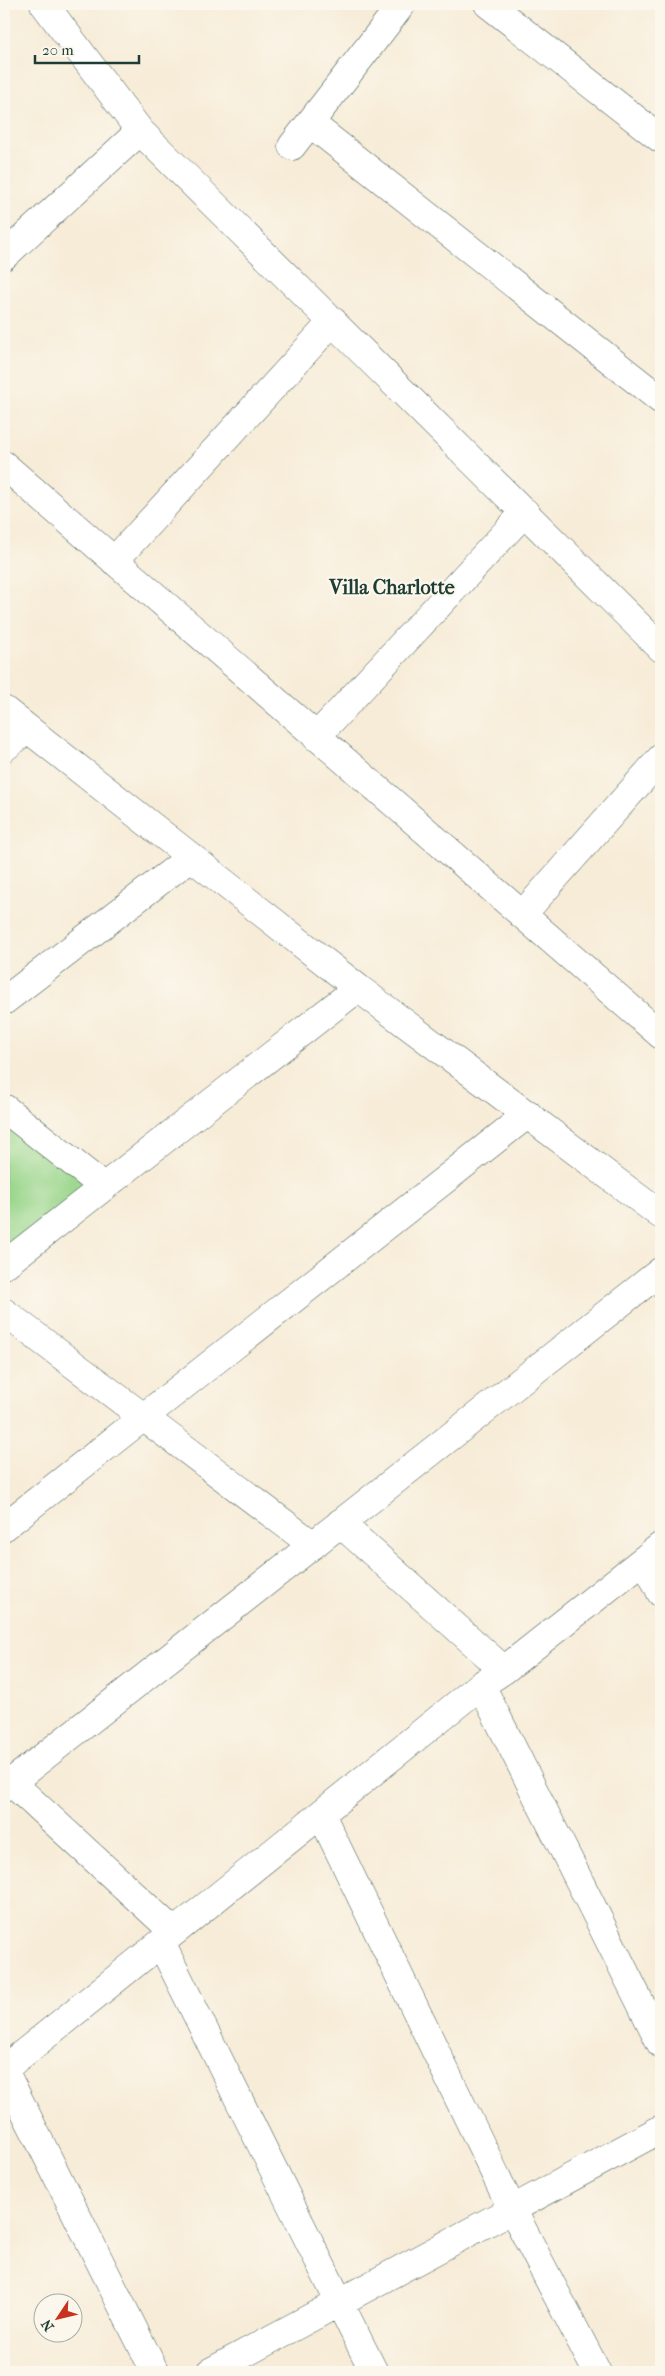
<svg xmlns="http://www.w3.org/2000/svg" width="665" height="2376" font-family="'IM FELL French Canon',serif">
<rect width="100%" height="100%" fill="#fbf7ec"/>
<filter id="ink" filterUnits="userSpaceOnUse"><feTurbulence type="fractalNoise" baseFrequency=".02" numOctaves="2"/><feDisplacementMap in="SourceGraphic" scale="10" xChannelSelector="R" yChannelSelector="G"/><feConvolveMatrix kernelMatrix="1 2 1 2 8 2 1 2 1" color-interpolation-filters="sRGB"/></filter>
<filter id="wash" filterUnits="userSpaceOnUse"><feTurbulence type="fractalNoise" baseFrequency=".0096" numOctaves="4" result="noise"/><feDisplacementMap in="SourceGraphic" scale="20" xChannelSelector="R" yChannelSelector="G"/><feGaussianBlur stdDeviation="1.12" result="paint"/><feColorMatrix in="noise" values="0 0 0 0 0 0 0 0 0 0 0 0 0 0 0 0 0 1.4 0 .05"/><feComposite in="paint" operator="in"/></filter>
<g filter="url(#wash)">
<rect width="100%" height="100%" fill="#f7ecd8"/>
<path fill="#99d68b" stroke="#5c8a60" d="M4,1109L104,1187L4,1265Z"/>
</g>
<g filter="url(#ink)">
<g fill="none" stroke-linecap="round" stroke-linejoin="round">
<defs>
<path id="street" d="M44,4L140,131L661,648
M488,4L661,139
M310,123L661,400
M292,146L402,4
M4,256L140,131
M4,465L661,1035
M114,561L333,321
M4,710L358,988L661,1215
M316,737L525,512
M4,748L28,729
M522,915L661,758
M4,1001L191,857
M4,1108L104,1187
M4,1265L358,988
M4,1312L313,1545
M340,1523L504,1670
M4,1527L528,1114
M645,1559L661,1593
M481,1685L661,2044
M11,1782L174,1932
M321,1814L512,2209L597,2372
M161,1943L374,2372
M4,2069L481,1685L504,1670L661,1546
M4,2070L155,2372
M210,2372L661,2129"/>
<path id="secondary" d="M4,1788L661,1271"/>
</defs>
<use href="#street" stroke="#3f574d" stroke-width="29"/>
<use href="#secondary" stroke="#3f574d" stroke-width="29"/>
<use href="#street" stroke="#fff" stroke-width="28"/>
<use href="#secondary" stroke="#fff" stroke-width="28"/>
</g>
</g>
<g text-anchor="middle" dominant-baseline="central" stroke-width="4.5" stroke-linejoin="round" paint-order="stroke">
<g font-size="20" font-weight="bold" fill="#1f3d34" stroke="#fbf7ec">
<text x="392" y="587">Villa Charlotte</text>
</g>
</g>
<rect width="665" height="2376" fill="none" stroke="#fbf7ec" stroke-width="20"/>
<g transform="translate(58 2318) rotate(235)"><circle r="24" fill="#fbf7ec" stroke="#a3ada2"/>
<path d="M0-4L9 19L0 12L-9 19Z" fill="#c8321e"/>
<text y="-8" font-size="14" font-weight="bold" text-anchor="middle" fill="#1f3d34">N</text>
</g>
<path d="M35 55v8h104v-8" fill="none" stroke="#1f3d34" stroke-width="2.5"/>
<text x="42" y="55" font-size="15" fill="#1f3d34" stroke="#fbf7ec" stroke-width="4" paint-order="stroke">20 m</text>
</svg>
